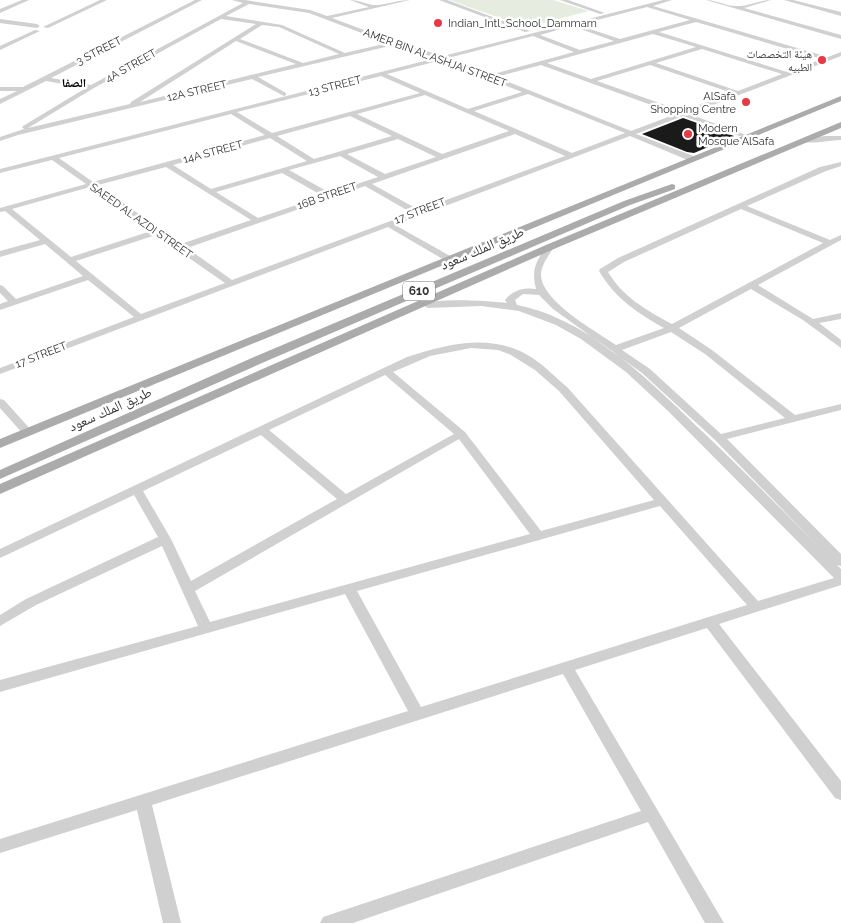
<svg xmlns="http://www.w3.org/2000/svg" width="841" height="923" font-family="Raleway,'Noto Naskh Arabic',sans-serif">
<rect width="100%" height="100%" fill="#fff"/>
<path fill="#e6ecdf" d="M449,0H553L589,11L531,26L520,25Z"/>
<path fill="#1a1a1a" d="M683,118L734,136L694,153L687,152L642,134Z"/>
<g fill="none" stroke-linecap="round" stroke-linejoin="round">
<path fill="#d0d0d0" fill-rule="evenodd" d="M22,0H29L0,13V9Z
M100,0H107L48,28L43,27Z
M195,0H202L51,78L91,85L243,3L232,0H245L310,10L327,16L369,7L350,0C360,0 369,6 378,5C389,4 398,0 410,0L332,18L396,42L443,56L663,0H672L653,6L828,57L841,52V56L689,114L749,136V138H745L683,116L636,134L696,157V161H690L630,136L395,225L452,257V261H446L388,227L0,374V368L134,317L88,280L0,310V304L8,301L0,293V285L3,286L16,299L83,276L45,244L0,257V251L40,240L5,211L0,212V208L86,184L52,160L0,173V169L436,58L394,45L258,77L286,93V95L284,96L252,79L18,135L0,141V137L24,129L22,127L23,126L86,88L46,81L0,104V99L17,91H0V87H23ZM249,4L309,13L388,43L345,53L282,25L226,16ZM647,7L690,20L620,39L578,25ZM221,19L256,24L131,102L130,104L28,128L94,88ZM696,22L822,59L787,72L659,32ZM262,25L279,27L339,54L303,63L240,39ZM572,26L614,41L580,50L540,35ZM653,34L696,47L591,79L547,63ZM533,36L574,52L490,75L448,58ZM236,41L296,64L140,102ZM702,49L782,74L738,91L656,63ZM442,60L522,92L468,109L387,74ZM541,65L676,114L631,131L496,77ZM650,65L732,93L682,111L597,81ZM381,76L420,93L272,133L237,112ZM528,94L625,133L572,153L474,111ZM425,95L509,131L442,154L357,114ZM231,114L265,135L93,182L59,158ZM350,116L392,136L314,159L277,136ZM515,134L565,156L419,210L372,184ZM270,138L307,161L211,189L173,165ZM398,139L436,157L385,174L347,154ZM340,156L378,177L330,193L289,170ZM166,167L251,220L181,244L98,185ZM282,173L323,196L258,218L216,192ZM365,186L412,213L232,280L187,248ZM90,187L151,231L71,257L12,209ZM156,235L225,283L141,314L76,261Z
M439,0H447L530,31L525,32Z
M560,0H568L605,13L600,14Z
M706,0C717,0 728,7 738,6C749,6 759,0 771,0L744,8L841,35V39Z
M784,0H793L841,12V16Z
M0,19L37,24L40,26L37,28L0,23Z
M35,30L40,31L0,50V46Z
M824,136H841V140C832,140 808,145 801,141Z
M841,162V166L826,171L747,206L830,240L841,235V240L758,285L813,319L841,313V319L819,323L841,340V348L803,320L751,289L679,328L712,350L795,415L841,404V410L727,439L841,554V566L837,565L841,569V585L719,624L841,781V800L835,798L707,628L575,670L724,923H705L648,822L353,923H320L323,917L641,811L563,674L152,805L181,923H163L137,810L0,853V839L408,711L345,594L0,692V680L198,626L162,546L36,605L0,626V615L26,599L158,537L134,495L0,558V549L407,357C450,343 494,332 534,359C546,367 556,378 567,387L758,601L834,578L668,411L626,372L581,339L556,325L519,311L481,306L428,308L423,305C434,297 492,301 507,303L505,300C513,290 524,287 536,289C531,269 536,262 547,245L550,244L554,247C549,255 541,265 541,275C542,302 596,331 616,345L664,328C637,313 615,298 599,271L600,269L618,258L820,167ZM741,209L823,243L672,324C646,310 623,297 608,272L624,262ZM523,294L539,295L553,309L642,373L715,440L818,546C781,509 744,471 705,434C654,385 590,319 517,305L515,300ZM671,332L705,354L785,418L721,434L650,369L622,350ZM471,348L498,350L511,355L535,370L559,391L654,500L541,531L465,432L393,372L430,356ZM385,375L454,434L346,494L269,430ZM261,435L337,499L191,581L171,539L143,491ZM459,439L530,534L210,622L195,591ZM660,506L747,605L421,707L357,591Z
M0,399L4,400L32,431L33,433L32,435H24L0,408Z"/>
<path fill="#ababab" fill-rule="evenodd" d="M841,96V101L0,448V439Z
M841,122V128L554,249L0,494V484L546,245Z
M672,184L675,185V189L630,205L262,363L0,479V470L254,357L624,201Z"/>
</g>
<g fill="#e63946" stroke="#fff" stroke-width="2">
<circle cx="438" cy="23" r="5"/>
<circle cx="822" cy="60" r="5"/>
<circle cx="746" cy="102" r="5"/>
<circle cx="688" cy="134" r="5"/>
</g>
<g text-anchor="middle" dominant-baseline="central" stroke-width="5" stroke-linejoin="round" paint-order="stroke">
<g font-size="11" fill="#333" stroke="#fff" text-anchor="start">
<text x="448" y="23">Indian_Intl_School_Dammam</text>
<text x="812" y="54" text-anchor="end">هيئة التخصصات<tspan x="812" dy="13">الطبيه</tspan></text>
<text x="736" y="96" text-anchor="end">AlSafa<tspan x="736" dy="13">Shopping Centre</tspan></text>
<text x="698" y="128">Modern<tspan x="698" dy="13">Mosque AlSafa</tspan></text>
</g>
<g font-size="11" fill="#333" stroke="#fff">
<text transform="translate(99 51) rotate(-27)">3 STREET</text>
<text transform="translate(435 58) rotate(20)">AMER BIN AL ASHJAI STREET</text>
<text transform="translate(131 66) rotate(-29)">4A STREET</text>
<text transform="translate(335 86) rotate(-14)">13 STREET</text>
<text transform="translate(197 91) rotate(-13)">12A STREET</text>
<text transform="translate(213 152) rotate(-15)">14A STREET</text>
<text transform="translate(327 196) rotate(-19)">16B STREET</text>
<text transform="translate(420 211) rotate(-21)">17 STREET</text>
<text transform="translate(141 221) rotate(35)">SAEED AL AZDI STREET</text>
<text transform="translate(41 355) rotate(-21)">17 STREET</text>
</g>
<g font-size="12" font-weight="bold" fill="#000" stroke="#fff">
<text x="74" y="83">الصفا</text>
</g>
<rect fill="#fff" stroke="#707070" stroke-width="1" x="403" y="281.5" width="32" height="19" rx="4"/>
<g font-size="12" font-weight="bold" fill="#333">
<text x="419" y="291">610</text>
</g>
<g font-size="14" fill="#333" stroke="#fff">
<text transform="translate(482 248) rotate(-23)">طريق الملك سعود</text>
<text transform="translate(110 409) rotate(-24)">طريق الملك سعود</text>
</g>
</g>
</svg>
